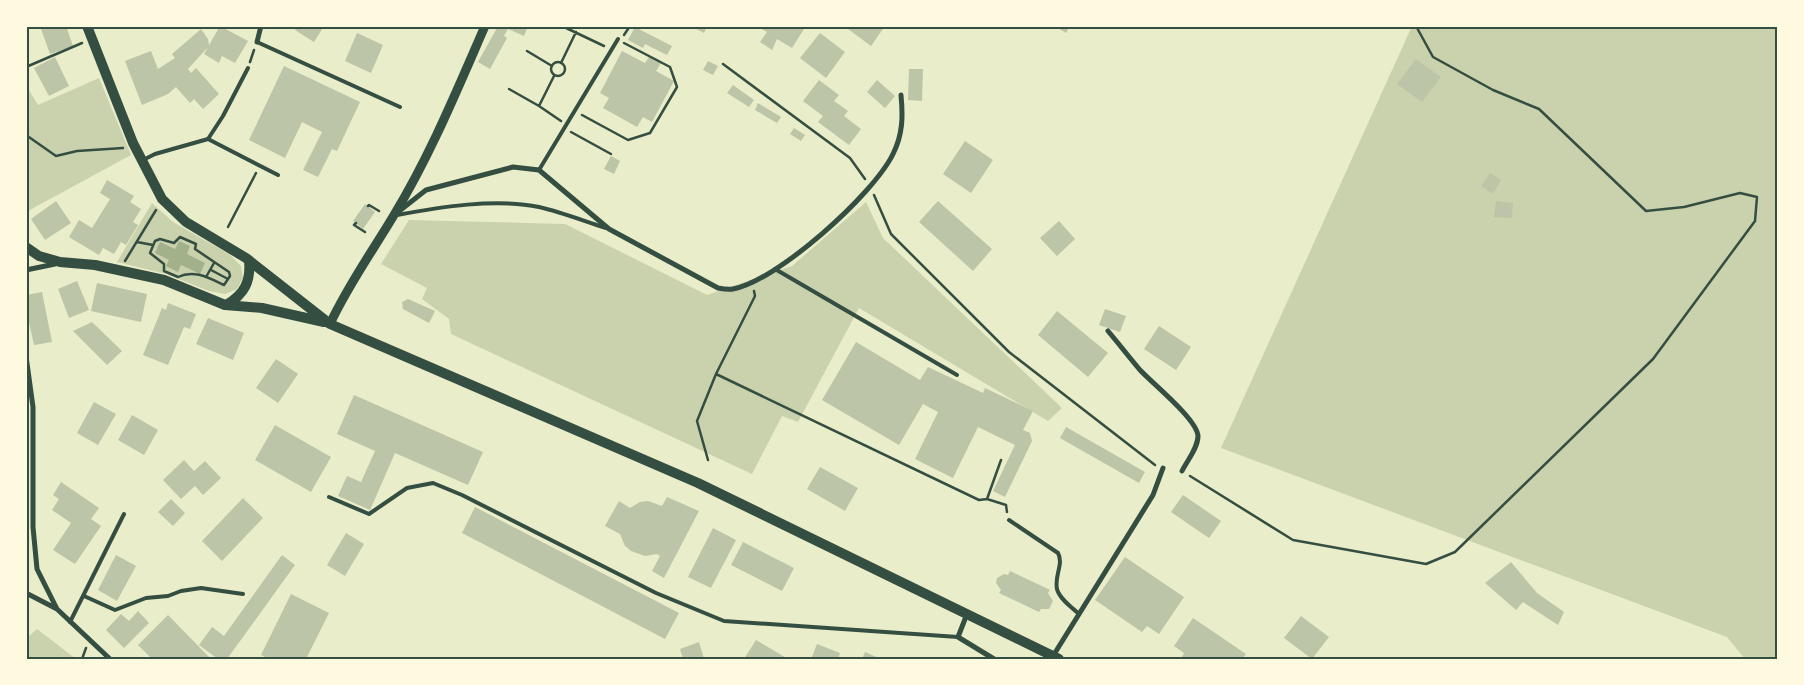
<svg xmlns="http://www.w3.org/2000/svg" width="1804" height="685" font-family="Barlow,sans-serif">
<rect width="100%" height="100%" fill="#e9edc9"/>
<path fill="#cad2ad" d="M1412,26H1778V659H1745L1727,637L1221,448Z
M99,78L131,155L26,212V85L38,105Z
M866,202L883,238L1062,408L1048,421L859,308L798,422L782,416L752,474L451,334L449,319L422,299L427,288L381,264L409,220L565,224L707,295L792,266Z
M152,203L173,222L229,254L241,266L243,278L237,289L225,294L209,291L166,274L117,262Z
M37,629L76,659H26V639Z"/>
<path fill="#a3b18a" d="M179,241L190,246L187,254L205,263L200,274L181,265L178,272L166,266L169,260L155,253L160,242L175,249Z"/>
<path fill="#bcc5a7" d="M40,26H66L73,46L50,54Z
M220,26L248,41L235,63L222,56L219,63L204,54Z
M297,26H324L314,42L295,30Z
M498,26H528L524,36L508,29L504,36L507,38L490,69L478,62Z
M691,26H707L704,33Z
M757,26H799L804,29L792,48L777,39L772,50L760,42L767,32Z
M844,26H885L871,46Z
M1055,26H1070L1066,33Z
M635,27L672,46L667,55L645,44L643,48L628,40Z
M201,29L208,39L209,46L188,69L191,73L196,68L219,94L203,109L194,99L190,103L176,87L168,94L142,105L125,61L151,51L158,69L175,58L172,54Z
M357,33L383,45L371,73L345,61Z
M820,33L845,52L826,78L800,58Z
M622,51L645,63L649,57L661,63L656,71L674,81L652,122L643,117L637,127L603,108L609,98L600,93Z
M55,57L69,86L49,96L34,68Z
M1416,59L1441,77L1422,102L1397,84Z
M708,61L718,66L713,75L703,70Z
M284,66L360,102L337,151L332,149L318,177L303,170L322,132L302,122L285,158L249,140Z
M909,69H923L922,101L908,100Z
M819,80L839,95L834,101L848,111L844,116L861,129L849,145L818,122L823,116L803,101Z
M877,80L895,96L885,108L867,92Z
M733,85L754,100L749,107L727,93Z
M758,103L781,117L777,123L755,110Z
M794,128L805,135L801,141L790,134Z
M965,141L993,160L971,193L943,174Z
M611,156L620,161L614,174L604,169Z
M1490,173L1501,180L1493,194L1481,186Z
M107,180L134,196L130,202L141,209L133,222L138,225L126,245L121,242L114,254L103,248L99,255L69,237L79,220L92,228L110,199L100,193Z
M56,201L71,223L45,240L31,219Z
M938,201L992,249L973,271L919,222Z
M1496,201L1513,203L1512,218L1494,217Z
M365,204L375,212L363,229L353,221Z
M1059,221L1075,239L1057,256L1040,238Z
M77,281L89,310L69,318L58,289Z
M97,283L147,294L141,322L91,311Z
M42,292L52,342L34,345L26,309V295Z
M408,299L435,311L429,323L403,309L402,302Z
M168,303L196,314L190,329L184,327L168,365L143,355L162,308L166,310Z
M1105,309L1126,316L1120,332L1099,325Z
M1057,311L1108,353L1088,377L1038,335Z
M208,318L244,333L233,360L196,344Z
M92,322L122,351L107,365L73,331Z
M1159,326L1191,347L1176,370L1144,349Z
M856,342L920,380L928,367L983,393L985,388L1033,411L1023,430L1030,433L1032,441L1005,497L993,491L1015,445L978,427L953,478L915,459L938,412L923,404L899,445L822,400Z
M276,359L298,374L278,403L256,388Z
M354,395L483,452L468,485L395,453L370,510L338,496L347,476L361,482L375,451L337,434Z
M94,402L116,414L98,445L77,433Z
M132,415L158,430L144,455L118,440Z
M275,425L331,457L311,492L255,460Z
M1066,427L1145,472L1139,483L1060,438Z
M184,460L194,471L205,461L221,478L203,495L195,486L181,499L163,480Z
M820,467L858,488L845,511L807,489Z
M61,482L99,508L91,519L101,526L75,564L53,550L71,523L52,510L59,499L53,495Z
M1183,495L1221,521L1209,538L1171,512Z
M667,497L699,511L664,578L652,571L660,556L657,554L645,556L631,551L625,546L620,534L605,526L619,501L630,508L640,502L648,501L662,506Z
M243,498L263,518L222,561L202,541Z
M171,499L185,513L173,526L158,512Z
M475,507L679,613L665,639L462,533Z
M713,528L736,540L711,588L688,577Z
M346,533L364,544L345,576L327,565Z
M743,542L794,568L782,591L731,565Z
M116,555L136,566L117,601L98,590Z
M282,555L295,565L227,659H218L199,645L212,627L224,636Z
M1125,557L1184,597L1159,634L1147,626L1142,632L1095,600Z
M1511,562L1537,593L1564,612L1558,625L1523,602L1516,610L1485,583Z
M1010,571L1050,590L1048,593L1053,601L1049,609H1041L1039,612L999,593L1001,590L996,583L997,578L1004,574L1008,575Z
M291,594L329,613L306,659H269L261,655Z
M138,611L149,623L124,648L106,630L121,614L129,621Z
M168,615L211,659H152L138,645Z
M1301,616L1329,637L1312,659L1284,638Z
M1193,618L1246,654L1242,659H1181L1184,653L1174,646Z
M756,640L788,659H744Z
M699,642L704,659H683L680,649Z
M817,644L840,653L838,659H811Z
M865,652L881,659H862Z"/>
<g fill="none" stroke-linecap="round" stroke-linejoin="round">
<path stroke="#344e41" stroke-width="2.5" d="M562,26L604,46
M624,35L630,26
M527,51L552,66
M250,62L254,50
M551 69a7 7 0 1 1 14 0a7 7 0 1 1-14 0Z
M561,63L576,32
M723,64L850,158L865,179
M26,67L82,43
M509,89L539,106L561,121
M539,106L554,76
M582,115L628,140L650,133L677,87L670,67L624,43
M571,132L611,154
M26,135L56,156L77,151L123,148
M874,195L891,234L1009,352L1155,465
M368,206L369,205L379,211
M356,223L354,225L365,232
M228,227L256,173
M180,237L196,244L195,249L229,272L230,276L224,285C209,278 194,269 178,277L164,271V264L150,253L155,241L160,239L174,243Z
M137,242L153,245
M125,261L156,210
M211,270L228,279
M206,277L214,263
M716,374L979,500L987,499L1001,460
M708,460L697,421L716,374L755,296L754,291
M1190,476L1293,540L1426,564L1455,552L1653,359L1755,221L1757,197L1740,193L1684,207L1646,211L1539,109L1493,90L1433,57L1416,26
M987,499L1006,505L1007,512
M82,659L86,648"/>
<path stroke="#344e41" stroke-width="4" d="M257,42L400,107
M208,139L278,175
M143,160L155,154L208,139L223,116L248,68
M539,170L618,39
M397,215C440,207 495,198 539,207C561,212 584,221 606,228
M775,269L957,375
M329,497L369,514L407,488L433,483L462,495L656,593L724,621L958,637
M1009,520L1058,553C1064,564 1054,576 1057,589C1059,598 1071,607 1078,613
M84,596L115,610L146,598L168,596L181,591L201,588L243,594
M70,622L124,514"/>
<path stroke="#344e41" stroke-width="5" d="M257,42L261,26
M398,212L426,190L513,167L539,170L609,229L718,288C723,289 728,290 733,289C777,281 873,195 893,154C903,134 903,116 901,95
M26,270L55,264
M1108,331C1119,344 1129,357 1140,370C1152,383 1197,419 1198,436C1198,448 1187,461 1182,471
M26,356L33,407V527L37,569L57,609
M26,593L57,609L110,659
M967,614L958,637L994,659
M1053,656L1153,495L1163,468"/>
<path stroke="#344e41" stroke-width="9" d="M330,324C348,285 372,252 394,215C430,156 457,90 485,26"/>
<path stroke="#344e41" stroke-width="10" d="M87,26L133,143L162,199L186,222L246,258L330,324L698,483L1059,659
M26,247L39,256L60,262L95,265L164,280L225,305L262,308L324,322
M226,305C245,294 251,281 249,260"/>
</g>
<rect width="1804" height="685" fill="none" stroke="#fefae0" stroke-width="55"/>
<rect x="28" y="28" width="1748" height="630" fill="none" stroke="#344e41" stroke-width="2"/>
</svg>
